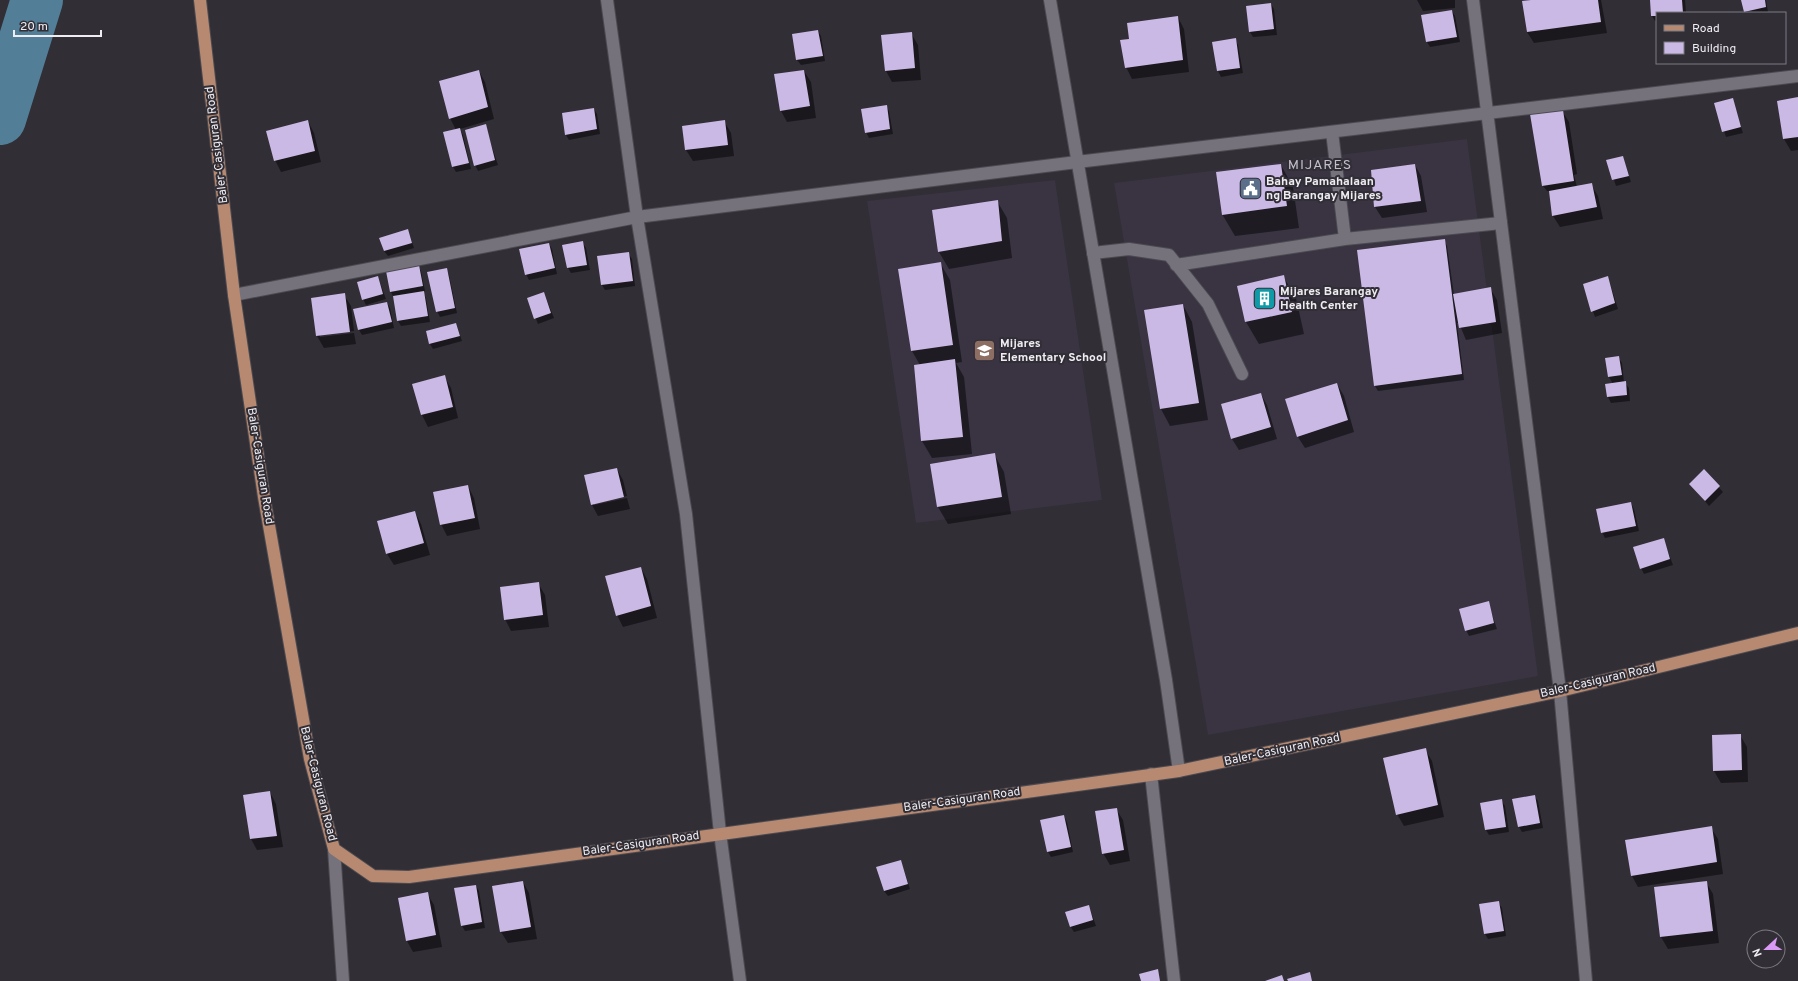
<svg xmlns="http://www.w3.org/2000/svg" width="1798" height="981" font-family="Overpass,sans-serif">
<rect width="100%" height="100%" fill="#312e36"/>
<path fill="#393342" d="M1467,139L1538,676L1208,735L1114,183Z
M1055,180L1102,500L916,523L867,201Z"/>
<path fill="#0007" d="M1417,0H1455V8L1423,11Z
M1538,0H1601L1607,33L1534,43L1527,32Z
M1651,0H1685L1686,13H1657V21H1655L1652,16Z
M1742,0H1766L1768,12L1745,13Z
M1271,4L1274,9L1277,35L1253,37L1250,32Z
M1452,11L1455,16L1460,42L1430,47L1427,42Z
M1178,17L1184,29L1189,72L1132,79L1126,67L1130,39Z
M818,31L821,36L825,61L801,65L797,60L793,35Z
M911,33L918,45L921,80L892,82L886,71Z
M1235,39L1238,45L1243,73L1221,77L1218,71L1214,43Z
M479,71L485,82L494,119L460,129L463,135L471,169L456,172L453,167L444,133L456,130L450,118Z
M804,71L811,82L816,118L787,122L781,111L775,75Z
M1798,98V150L1791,151L1784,139L1778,102Z
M1732,100L1743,133L1726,137L1715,104Z
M886,106L889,111L893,134L869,138L866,132Z
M594,109L597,114L600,134L569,140L566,135Z
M1562,111L1569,122L1577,174L1574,175L1577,187L1591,184L1598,196L1603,219L1560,227L1553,216L1550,191H1547L1543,186L1540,167Z
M308,121L314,133L321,162L281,172L275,160Z
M724,121L731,133L734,156L693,161L686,150Z
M485,126L498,165L478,171L475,165Z
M1623,157L1631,182L1616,186L1608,161Z
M1281,165L1293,187L1299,228L1235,236L1222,214Z
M1415,165L1421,176L1427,212L1382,218L1375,207Z
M997,201L1007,218L1012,258L949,269L939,252L933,211Z
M408,230L414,248L388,256L384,251Z
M1444,240L1447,246L1454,295L1490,288L1497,300L1502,333L1466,340L1459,323H1457L1464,380L1378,391L1375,386Z
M582,242L586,248L590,270L571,273L568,268L563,246Z
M549,244L552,249L557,274L529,280L526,274Z
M628,253L632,259L635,286L605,290L602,285Z
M940,263L950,280L962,362L956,363L964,377L972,454L932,458L922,441L915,366L920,365L912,351L899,269Z
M418,266L421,271L425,291L423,292L426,298L430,322L401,326L398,321L394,298L391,292Z
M446,269L449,275L457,313L440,317L437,311Z
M1283,276L1296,298L1304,334L1259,344L1246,322Z
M378,277L386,299L366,305L363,299Z
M1608,277L1618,309L1595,317L1584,285Z
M544,293L554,318L538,324L528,299Z
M344,295L351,306L354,331L320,335V337L354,333L356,344L324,348L317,336L312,299Z
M387,303L390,308L394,328L362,335L359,330Z
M1183,305L1192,322L1208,420L1170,426L1161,409Z
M456,324L462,341L433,349L430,344Z
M1618,357L1622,363L1624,382L1629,388L1630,401L1611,403L1608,397L1606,384H1613L1609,377Z
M444,376L451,388L458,418L428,427L422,415L413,384Z
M1337,384L1344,396L1354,432L1305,448L1298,437Z
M1261,394L1267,405L1277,439L1239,450L1232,439Z
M994,454L1004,472L1011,514L948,524L938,507Z
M617,469L623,480L627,496L594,503V505L627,498L630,509L598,516L592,505Z
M1704,471L1723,492L1709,506L1691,484Z
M468,486L474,498L480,529L447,536L441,524Z
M1631,503L1634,509L1639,531L1605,538L1602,532Z
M415,512L421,524L430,555L394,565L387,554L378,522Z
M1663,539L1673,565L1644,574L1641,568Z
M641,568L647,579L657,618L623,627L617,615Z
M538,583L545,595L549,627L511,631L505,619Z
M1488,603L1497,629L1469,636L1466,630Z
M1740,735L1747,747L1748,782L1721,783L1714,771L1713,736Z
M1425,749L1432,761L1444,817L1404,826L1397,814Z
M270,792L276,804L283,847L257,850L251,839Z
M1534,796L1538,801L1543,828L1522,832L1519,827Z
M1501,800L1505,806L1509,832L1489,835L1486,830Z
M1116,809L1123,820L1130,861L1110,865L1103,853Z
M1064,816L1067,822L1073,852L1051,857L1048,852Z
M1711,828L1718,839L1723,874L1638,887L1632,876L1626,841Z
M901,861L910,889L888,896L884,891Z
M523,882L529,893L537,939L508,943L501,932Z
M1706,882L1713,894L1719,943L1668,949L1661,937L1655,888Z
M476,886L479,891L485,928L465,931L462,926Z
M427,893L434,905L442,947L413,952L407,941Z
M1498,902L1502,908L1506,936L1488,939L1485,934Z
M1089,906L1096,926L1074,932L1070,926Z"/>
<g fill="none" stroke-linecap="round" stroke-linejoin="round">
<path stroke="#527f97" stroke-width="52" d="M0,119L37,0"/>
</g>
<path fill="#c9b9e4" d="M1531,0H1598L1601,22L1527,32L1522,1Z
M1650,0H1682L1683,13H1657V16H1651Z
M1741,0H1765L1766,7L1744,12Z
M1271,3L1274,29L1249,32L1246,6Z
M1452,10L1457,37L1426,42L1421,15Z
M1178,16L1183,60L1125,68L1120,40L1129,39L1127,23Z
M818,30L823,56L796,60L792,34Z
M912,32L915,68L885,71L881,35Z
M1236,38L1240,68L1217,71L1212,42Z
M479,70L488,107L449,119L439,81Z
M804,70L810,106L780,111L774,74Z
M1798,97V137L1783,139L1777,101Z
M1733,98L1741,127L1722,132L1714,103Z
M887,105L890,129L865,133L861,109Z
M594,108L597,129L565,135L562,113Z
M1563,110L1574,181L1542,186L1530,114Z
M308,120L315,151L274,161L266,131Z
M725,120L728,145L685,150L682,126Z
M486,124L495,160L474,166L465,130Z
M460,128L469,163L452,167L443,132Z
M1623,156L1629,176L1612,180L1606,160Z
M1281,164L1287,206L1222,215L1216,172Z
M1415,164L1421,201L1374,207L1371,170Z
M1592,183L1597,207L1552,216L1549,191Z
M998,200L1002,241L938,252L932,210Z
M408,229L412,243L384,251L379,238Z
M1445,239L1462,374L1374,386L1357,250Z
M583,241L587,265L567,268L562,245Z
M549,243L555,268L525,275L519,249Z
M629,252L633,281L601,285L597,256Z
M941,262L953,345L911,351L898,269Z
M419,265L423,286L390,292L386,271Z
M447,268L455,308L436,312L427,272Z
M1284,275L1292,312L1245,322L1237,286Z
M378,276L383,294L362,300L357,282Z
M1608,276L1615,303L1591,312L1583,284Z
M1491,287L1496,322L1459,328L1453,294Z
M424,291L428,316L397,321L393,296Z
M544,292L551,313L534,319L527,298Z
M345,293L350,332L316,336L311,298Z
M387,302L392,322L358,330L353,309Z
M1183,304L1199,403L1160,409L1144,310Z
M456,323L460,336L429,344L426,331Z
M1619,356L1622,375L1608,377L1605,358Z
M955,359L963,437L921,441L914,365Z
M445,375L453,407L421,415L412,384Z
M1626,381L1627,395L1607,397L1605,384Z
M1337,383L1348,420L1297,437L1285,399Z
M1261,393L1271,427L1231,439L1221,404Z
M995,453L1002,497L937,507L930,464Z
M617,468L624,497L591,505L584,475Z
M1704,469L1720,486L1705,501L1689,484Z
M468,485L475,518L440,525L433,492Z
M1631,502L1636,526L1601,533L1596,509Z
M415,511L424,543L386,554L377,521Z
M1664,538L1670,559L1640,569L1633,547Z
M641,567L651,606L616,616L605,576Z
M539,582L543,615L504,620L500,587Z
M1489,601L1494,623L1465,631L1459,609Z
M1741,734L1742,770L1713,771L1712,735Z
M1426,748L1438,805L1396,815L1383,758Z
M270,791L277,836L250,839L243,795Z
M1535,795L1540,823L1518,827L1512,799Z
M1502,799L1506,827L1485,830L1480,803Z
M1117,808L1124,850L1102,854L1095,811Z
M1064,815L1071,847L1047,852L1040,820Z
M1712,826L1717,862L1631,876L1625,840Z
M901,860L908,884L884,891L876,867Z
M523,881L531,927L500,932L492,886Z
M1707,881L1713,931L1660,937L1654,887Z
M476,885L482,922L461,926L454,888Z
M428,892L436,935L406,941L398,898Z
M1499,901L1504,931L1484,934L1479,904Z
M1089,905L1093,920L1070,927L1065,912Z
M1158,969L1160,981H1141L1139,974Z
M1310,972L1312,981H1288L1287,979Z
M1282,975L1284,981H1265Z"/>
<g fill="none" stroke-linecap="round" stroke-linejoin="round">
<defs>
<path id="lane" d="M1332,132L1345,239
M1093,253L1129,249L1169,255L1208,304L1242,374
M1176,265L1345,239L1501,223"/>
<path id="street" d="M607,0L637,217L686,514L720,833L740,981
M1050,0L1166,680L1179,771
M1473,0L1560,691L1586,981
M234,295L637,217L1077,162L1798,76
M1151,774L1174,981
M334,849L343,981"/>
<path id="primary" d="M200,0L234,295L264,497L310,759L334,849L373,876L409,877L1179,771L1560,691L1798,633"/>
</defs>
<use href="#lane" stroke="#4c4a51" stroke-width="14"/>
<use href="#street" stroke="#4c4a51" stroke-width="14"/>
<use href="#primary" stroke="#4c4a51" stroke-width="14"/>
<use href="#lane" stroke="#76727c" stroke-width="12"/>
<use href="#street" stroke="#76727c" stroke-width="12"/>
<use href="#primary" stroke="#b68970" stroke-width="12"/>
</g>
<defs>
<symbol id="civic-square" viewBox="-11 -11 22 22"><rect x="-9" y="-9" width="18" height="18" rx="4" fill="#5c6f8a" stroke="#312e36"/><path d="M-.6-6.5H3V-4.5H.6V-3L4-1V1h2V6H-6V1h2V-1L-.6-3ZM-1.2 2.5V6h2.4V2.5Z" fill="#fff"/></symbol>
<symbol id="building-square" viewBox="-11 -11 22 22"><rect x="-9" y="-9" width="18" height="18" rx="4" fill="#0f9aa8" stroke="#312e36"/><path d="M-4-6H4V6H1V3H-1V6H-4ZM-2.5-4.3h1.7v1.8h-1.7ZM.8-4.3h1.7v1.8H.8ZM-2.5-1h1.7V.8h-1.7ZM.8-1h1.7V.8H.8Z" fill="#fff"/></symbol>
<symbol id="school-square" viewBox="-11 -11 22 22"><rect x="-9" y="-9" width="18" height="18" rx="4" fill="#8d6e63" stroke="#312e36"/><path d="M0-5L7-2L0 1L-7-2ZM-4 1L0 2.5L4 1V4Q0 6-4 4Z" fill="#fff"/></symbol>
</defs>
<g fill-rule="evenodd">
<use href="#civic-square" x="1238" y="176" width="25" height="25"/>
<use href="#building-square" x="1252" y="286" width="25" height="25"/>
<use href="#school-square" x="972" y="338" width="25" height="25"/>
</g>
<g text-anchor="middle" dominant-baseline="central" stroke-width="4" stroke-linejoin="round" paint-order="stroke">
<g font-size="12" fill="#efedf2" stroke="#312e36">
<text transform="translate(217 145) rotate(-97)">Baler-Casiguran Road</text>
<text transform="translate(260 466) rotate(81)">Baler-Casiguran Road</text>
<text transform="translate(1598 681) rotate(-13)">Baler-Casiguran Road</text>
<text transform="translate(1282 750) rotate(-12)">Baler-Casiguran Road</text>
<text transform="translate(318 784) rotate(76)">Baler-Casiguran Road</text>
<text transform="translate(962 800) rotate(-8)">Baler-Casiguran Road</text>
<text transform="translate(641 844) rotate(-8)">Baler-Casiguran Road</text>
</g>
<g font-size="12" font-weight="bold" fill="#efedf2" stroke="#312e36" text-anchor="start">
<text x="1266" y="182">Bahay Pamahalaan<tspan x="1266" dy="14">ng Barangay Mijares</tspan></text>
<text x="1280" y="292">Mijares Barangay<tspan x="1280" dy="14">Health Center</tspan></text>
<text x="1000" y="344">Mijares<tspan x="1000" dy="14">Elementary School</tspan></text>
</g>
<g font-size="14" letter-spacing="1" fill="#c3beca" stroke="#312e36">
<text x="1320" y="165">MIJARES</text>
</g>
</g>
<rect x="1656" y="12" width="130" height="52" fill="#312e36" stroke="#7d7a81"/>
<rect x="1664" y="25" width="20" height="6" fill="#b68970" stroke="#7d7a81"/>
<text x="1692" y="32" font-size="12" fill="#efedf2">Road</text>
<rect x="1664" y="42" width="20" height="12" fill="#c9b9e4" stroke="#7d7a81"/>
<text x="1692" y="52" font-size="12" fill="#efedf2">Building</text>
<g transform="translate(1766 949) rotate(248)"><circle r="19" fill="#312e36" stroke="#7d7a81"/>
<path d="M0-3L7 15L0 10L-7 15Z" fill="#db99f6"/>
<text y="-6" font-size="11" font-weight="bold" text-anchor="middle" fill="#efedf2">N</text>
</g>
<path d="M14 30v6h87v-6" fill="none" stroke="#efedf2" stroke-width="2"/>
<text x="20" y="30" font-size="12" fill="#efedf2" stroke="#312e36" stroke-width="3" paint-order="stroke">20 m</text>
</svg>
